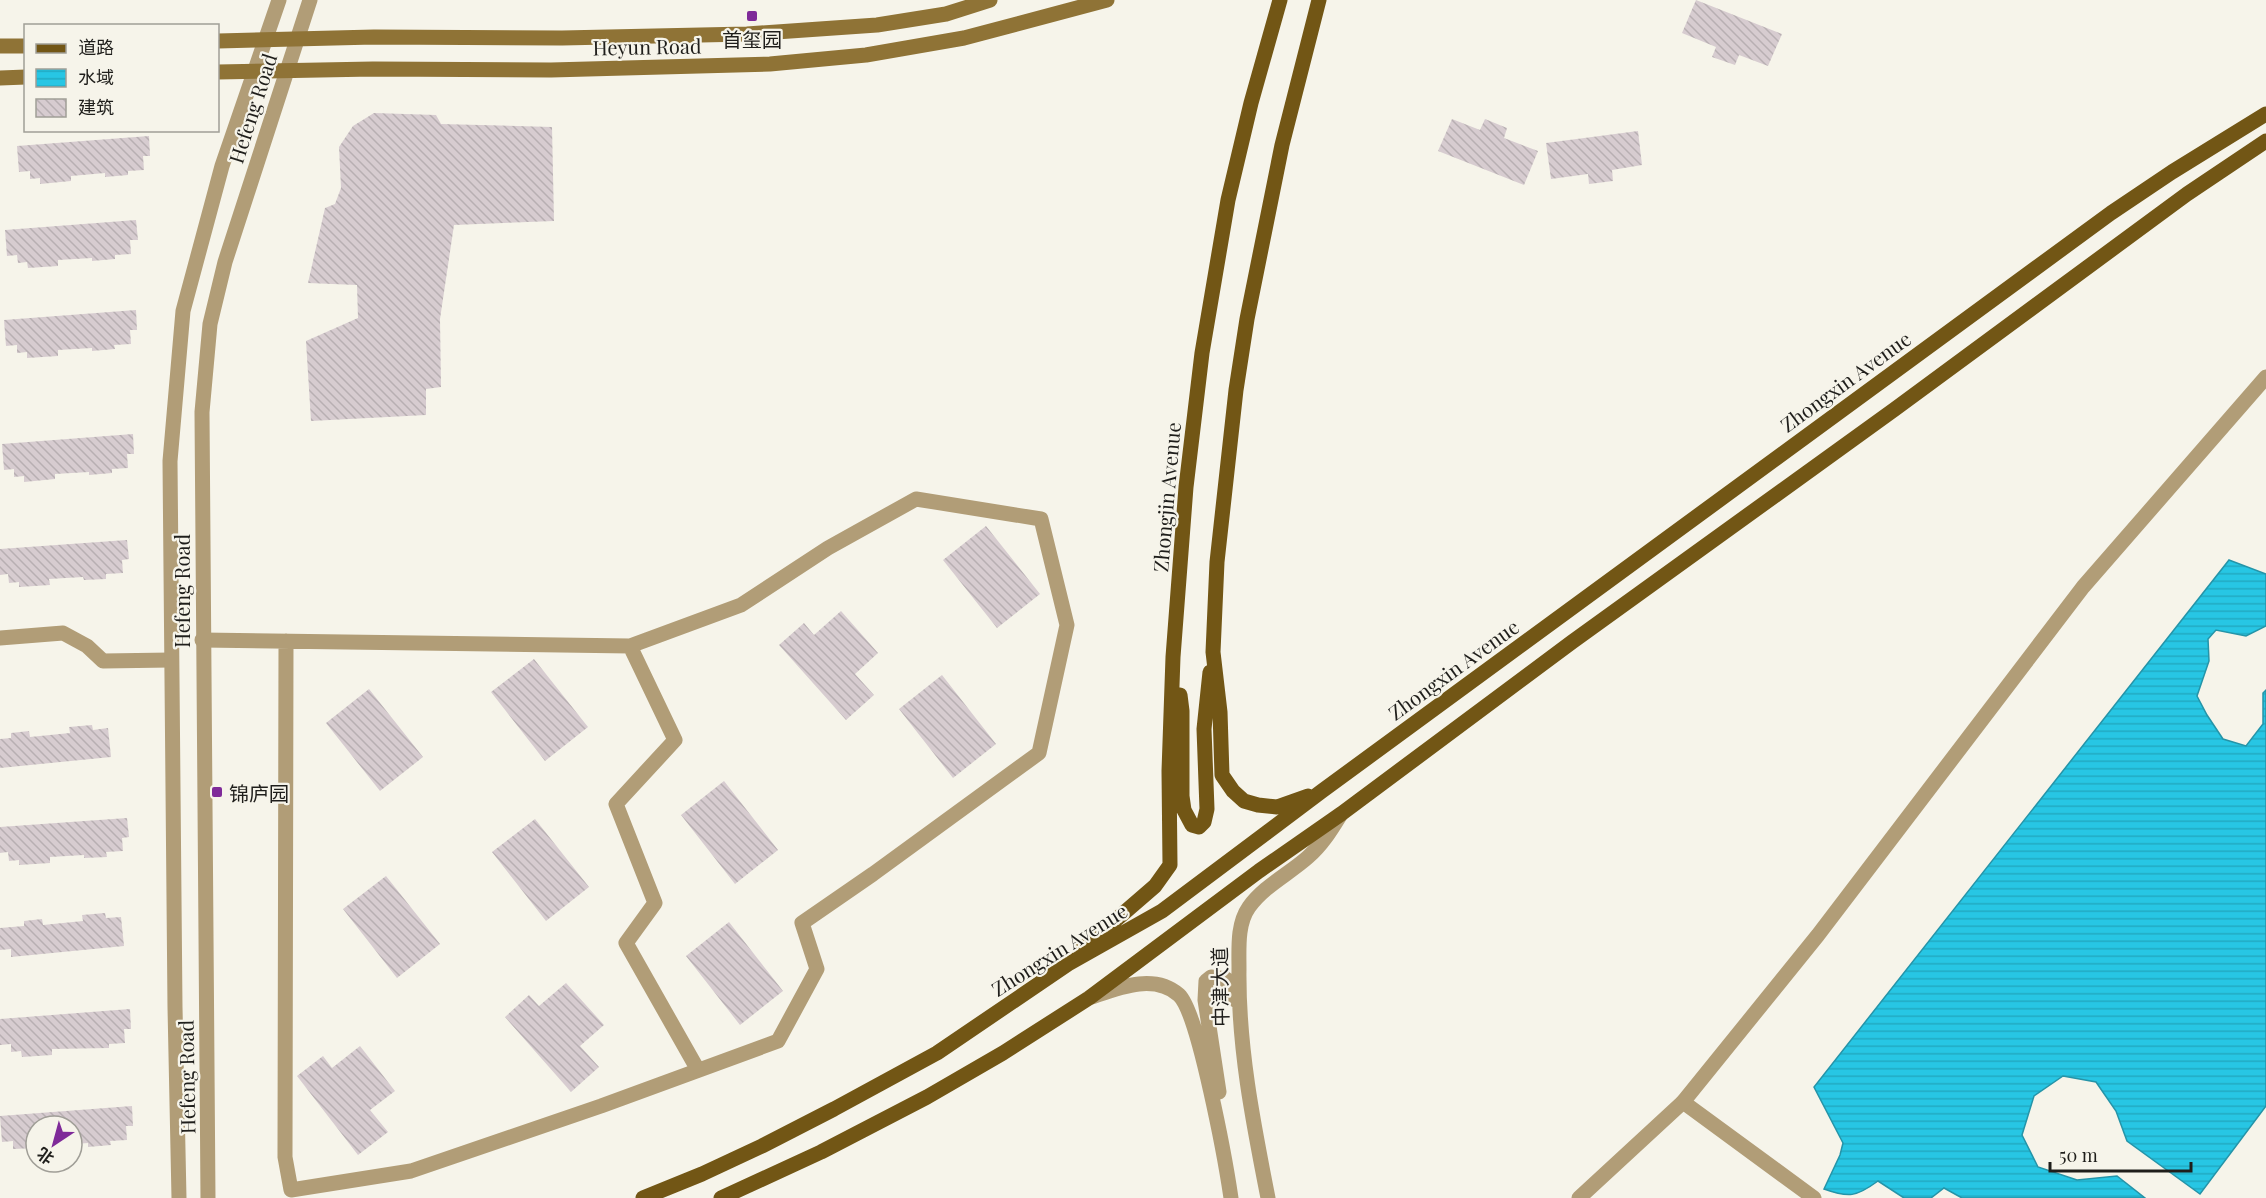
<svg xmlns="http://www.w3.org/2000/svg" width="2266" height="1198" font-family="'Playfair Display','Noto Sans SC',serif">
<defs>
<pattern id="water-rules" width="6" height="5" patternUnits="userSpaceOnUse" patternTransform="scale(1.5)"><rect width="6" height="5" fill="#27c6e4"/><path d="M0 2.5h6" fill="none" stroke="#22aac3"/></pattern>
<pattern id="building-back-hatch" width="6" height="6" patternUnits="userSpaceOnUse" patternTransform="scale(1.5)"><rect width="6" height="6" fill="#d7ccd0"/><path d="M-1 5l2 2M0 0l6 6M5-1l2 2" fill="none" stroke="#b8afb2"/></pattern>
</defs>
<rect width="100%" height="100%" fill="#f6f4ea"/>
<path fill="url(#water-rules)" stroke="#2594a8" stroke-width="1.5" d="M2229,560L2266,574V626L2246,636L2216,630L2208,639L2209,661L2197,696L2207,715L2223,739L2246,746L2263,724V693L2266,690V1106L2200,1194L2127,1141L2116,1111L2096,1082L2063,1076L2034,1096L2022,1135L2038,1167L2077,1180L2117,1176L2145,1198H1962L1944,1188L1931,1198H1904L1878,1181C1856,1197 1849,1198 1824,1189L1840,1155L1843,1143L1814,1087Z"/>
<path fill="url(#building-back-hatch)" d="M1696,0L1782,34L1768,66L1739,55L1735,65L1712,57L1716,47L1682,33Z
M374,113L436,115L441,124L552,127L554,221L454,225L440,319L441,387L426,389V415L311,421L306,341L358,318L357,285L308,283L325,208L335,204L341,188L339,147L353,126Z
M1452,119L1480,130L1485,119L1507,128L1504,138L1538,151L1524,185L1438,151Z
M1638,131L1642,165L1612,170L1613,181L1589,184L1588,174L1551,179L1546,143Z
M149,136L150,156H143L144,170L128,171V175L105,177V173L71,176V181L40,184V178L30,179V171L19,172L17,146Z
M136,220L138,240H130L131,254L115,255V259L92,261V258L58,260V266L28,268L27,262L18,263L17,255L7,256L5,230Z
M136,310L137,330H130L131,344L114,345L115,349L92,351V348L58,350V356L27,358V352L17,353V345L6,346L4,320Z
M133,434L134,454H127L128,468L112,469V473L89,475V472L55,474V479L24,482V476L14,477V469L4,470L2,444Z
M986,526L1040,594L997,628L943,560Z
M127,540L129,559L122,560L123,573L106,574V579L84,580L83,577L49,579L50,585L19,587V582L9,583L8,574L0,575V549Z
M841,611L878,653L855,674L874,695L846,720L779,645L804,623L814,635Z
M534,659L588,727L545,761L491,692Z
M942,675L996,744L953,778L899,709Z
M369,689L423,757L380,791L326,723Z
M92,725L93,730L108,728L111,757L0,768V739L11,738V733L29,731L30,737L70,733L69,727Z
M724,781L778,850L735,884L681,815Z
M127,818L129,837L122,838L123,851L106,852L107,857L84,858V855L50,857V863L19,865V860L9,861L8,852L0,853V827Z
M535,819L589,887L546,921L492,852Z
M386,876L440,944L397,978L343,909Z
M105,913L106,918L121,917L124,946L11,957V949L0,950V928L24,926V921L42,919L43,925L83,921L82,915Z
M729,922L783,991L740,1025L686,956Z
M566,983L604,1025L580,1046L599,1067L571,1092L505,1017L529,995L539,1006Z
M130,1009L131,1029H124L125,1043L109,1044V1048L52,1049V1055L22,1057L21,1051L11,1052V1044L0,1045V1019Z
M360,1046L395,1091L370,1110L388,1132L358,1155L297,1076L323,1056L332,1068Z
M132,1106L133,1126H126L127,1140L110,1141L111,1145L88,1147V1143L75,1144L74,1136L72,1137V1126H36V1148L13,1149V1141L2,1142L0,1116Z"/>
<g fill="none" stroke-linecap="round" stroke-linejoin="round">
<path stroke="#b19d77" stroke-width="15" d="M0,638L63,633L87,646L103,661L171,660
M202,640L630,646L741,605L828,548L916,499L1041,519L1067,625L1039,753L873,874L802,923L817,969L778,1041L601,1106L411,1171L291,1190L285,1157L286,641
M630,646L675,740L616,804L655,903L626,943L698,1070
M1683,1102L1814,1198"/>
<path stroke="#b19d77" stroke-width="15" d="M1092,997C1118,988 1154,973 1179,995C1199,1014 1226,1164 1231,1198
M1219,1092L1205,1000L1206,981L1211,977L1226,979L1235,1000
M179,1198L175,1007L170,461L183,311L222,166L279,0
M208,1198L202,412L210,324L225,262L310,0
M1268,1198C1253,1122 1238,1046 1239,969C1239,948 1237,924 1249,907C1264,886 1289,874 1308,857C1322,845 1331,830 1341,814
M1579,1198L1683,1102L1818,935L2083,587L2266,377"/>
<path stroke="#8f7336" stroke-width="15" d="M218,41L374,37L562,38L747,34L877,25L946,14L990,0
M0,46H26
M218,72L373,69L551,70L770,64L866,55L964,38L1107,0
M0,78L26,77"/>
<path stroke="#725615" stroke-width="15" d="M1180,695L1182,711V796L1184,810L1192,825L1199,827L1204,822L1207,809L1204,729L1210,672
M1308,796L1277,807L1258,805L1244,801L1233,791L1222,775L1220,712L1213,652L1217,562L1236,390L1247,319L1282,145L1319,0
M1081,950L1155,886L1170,865L1169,771L1173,657L1186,487L1202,353L1228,200L1251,103L1280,0
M643,1198L702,1174L762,1146L834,1109L937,1053L1068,964L1162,911L1322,791L2111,213L2172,172L2266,114
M721,1198L821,1152L927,1097L1003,1053L1089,998L1259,871L1341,814L1572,642L1895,409L2187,194L2266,141"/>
</g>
<g fill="#7f2a99" stroke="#f6f4ea" stroke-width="2">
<rect x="746" y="10" width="12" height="12" rx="3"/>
<rect x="211" y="786" width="12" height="12" rx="3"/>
</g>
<g text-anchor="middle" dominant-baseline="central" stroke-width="4.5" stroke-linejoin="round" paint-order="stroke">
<g font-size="20" fill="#1f1e1b" stroke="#f6f4ea">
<text x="752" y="38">首玺园</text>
<text x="229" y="792" text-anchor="start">锦庐园</text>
</g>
<g font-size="20" fill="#1f1e1b" stroke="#f6f4ea">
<text transform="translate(647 46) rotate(-1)">Heyun Road</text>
<text transform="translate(252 108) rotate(-72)">Hefeng Road</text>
<text transform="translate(1845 381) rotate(-36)">Zhongxin Avenue</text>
<text transform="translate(1166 497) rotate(-85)">Zhongjin Avenue</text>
<text transform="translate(181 591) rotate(-90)">Hefeng Road</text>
<text transform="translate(1453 669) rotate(-36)">Zhongxin Avenue</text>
<text transform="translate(1059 949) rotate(-32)">Zhongxin Avenue</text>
<text transform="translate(1219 987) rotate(-91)">中津大道</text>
<text transform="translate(186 1077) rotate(-91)">Hefeng Road</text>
</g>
</g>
<rect x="24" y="24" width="195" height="108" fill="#f6f4ea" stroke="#a09e97" stroke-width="1.5"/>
<rect x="36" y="44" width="30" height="9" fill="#725615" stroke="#a09e97" stroke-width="1.5"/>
<text x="78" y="54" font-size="18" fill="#1f1e1b">道路</text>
<rect x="36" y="69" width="30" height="18" fill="url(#water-rules)" stroke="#a09e97" stroke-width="1.5"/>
<text x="78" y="84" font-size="18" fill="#1f1e1b">水域</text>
<rect x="36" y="99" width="30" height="18" fill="url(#building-back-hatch)" stroke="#a09e97" stroke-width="1.5"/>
<text x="78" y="114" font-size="18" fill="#1f1e1b">建筑</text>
<g transform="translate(54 1144) rotate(216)"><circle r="28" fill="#f6f4ea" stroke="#a09e97" stroke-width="1.5"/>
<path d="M0-4.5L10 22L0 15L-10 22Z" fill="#7f2a99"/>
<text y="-9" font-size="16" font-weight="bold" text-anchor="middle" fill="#1f1e1b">北</text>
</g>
<path d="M2050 1162v9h141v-9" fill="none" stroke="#1f1e1b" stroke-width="3"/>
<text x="2059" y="1162" font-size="18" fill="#1f1e1b" stroke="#f6f4ea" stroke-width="4.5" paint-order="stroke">50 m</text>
</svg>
